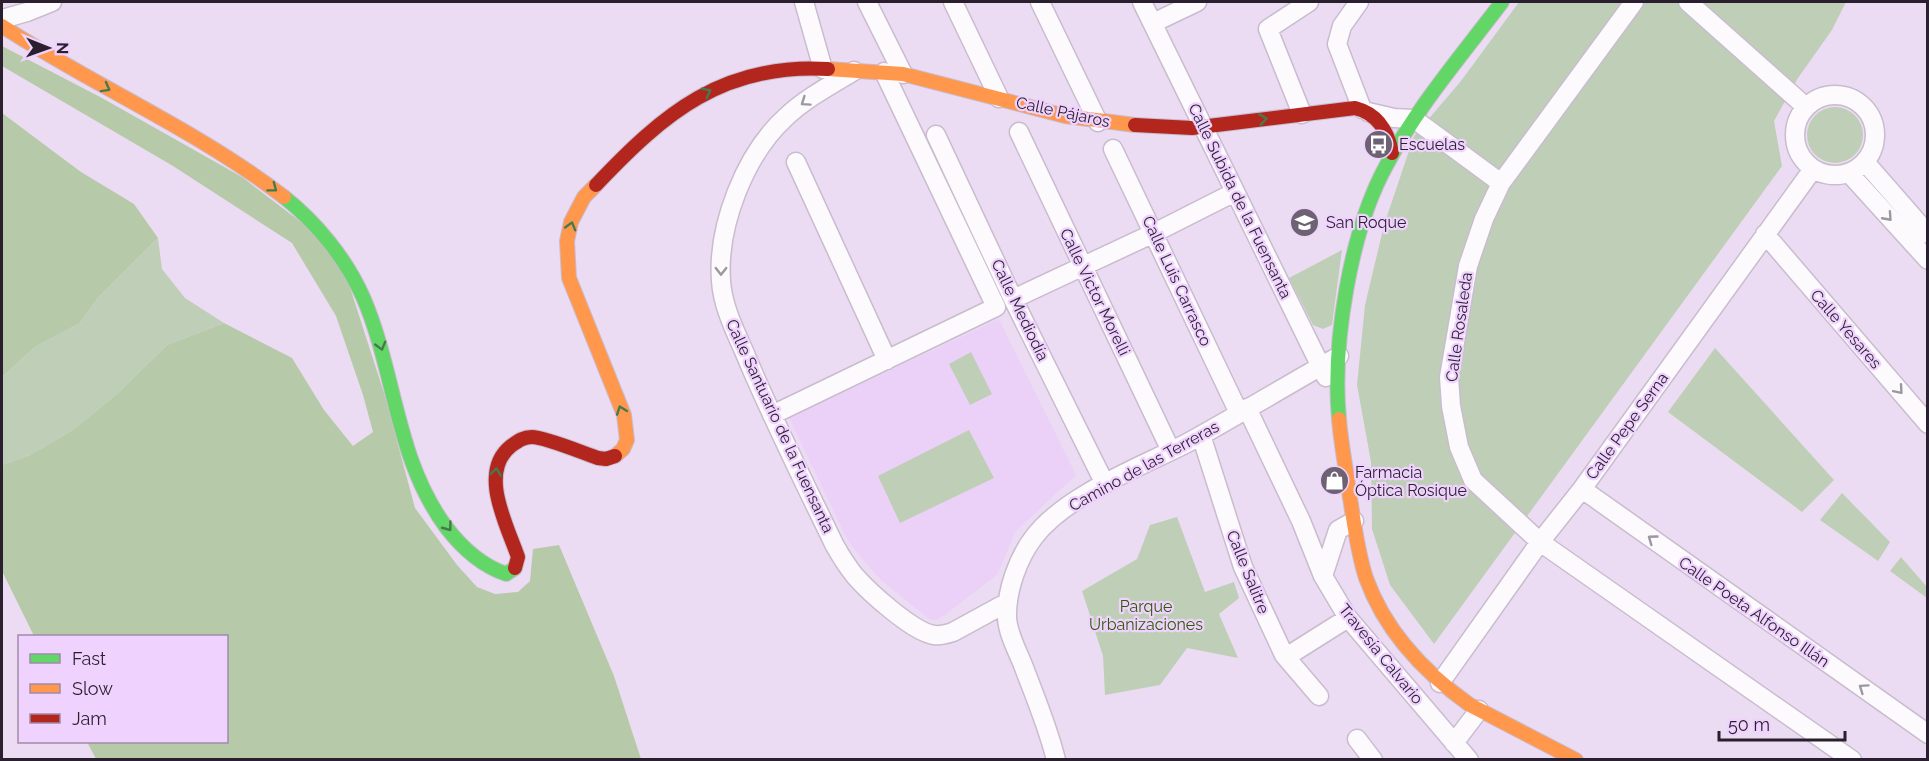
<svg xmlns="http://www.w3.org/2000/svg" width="1929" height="761" font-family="Raleway,sans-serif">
<rect width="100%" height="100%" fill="#ecdcf3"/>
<path fill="#ebd1f7" d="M999,319L1076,475L1015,532L998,574L945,615L936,620L929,619L881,580L857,553L846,537L789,418Z"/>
<path fill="#bfcfb7" d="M1519,2H1846L1832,30L1798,78L1774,121L1782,166L1434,644L1390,585L1372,529L1371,462L1357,385L1365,305L1384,225L1414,136L1461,81Z
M1807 135a28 28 0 1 1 56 0a28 28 0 1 1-56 0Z
M158,238L162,269L185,298L224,323L167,345L117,394L73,430L30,455L2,465V377L35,347L80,323L97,299Z
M1342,250L1332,325L1323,329L1313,325L1289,278Z
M1715,348L1834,480L1802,512L1668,412Z
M971,352L992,394L970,405L949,364Z
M969,430L994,478L900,523L878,476Z
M1842,493L1890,542L1878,561L1820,520Z
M1177,517L1205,592L1234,582L1239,598L1219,614L1238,658L1187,648L1160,685L1105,695L1103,656L1082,591L1137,559L1150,525Z
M1901,557L1927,587V598L1890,571Z"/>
<path fill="#b6c9a9" d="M2,46L102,98L242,177L310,229L345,272L384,393L415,508L457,565L477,587L495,594L518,592L530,581L533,549L559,545L614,676L641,759H96L87,742H226V636H34L2,571V465L30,455L73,430L117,394L167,345L224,323L292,358L324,410L353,446L373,432L363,395L336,316L292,243L173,166L2,66Z
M2,113L81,172L134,204L158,238L97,299L80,323L35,347L2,377Z"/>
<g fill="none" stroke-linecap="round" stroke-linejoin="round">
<defs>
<path id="street" d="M804,2L823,69
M867,2L903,74
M953,2L999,98
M1040,2L1098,122
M1142,2L1326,377
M1359,2L1342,26L1337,44L1362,109
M1634,2L1501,183L1484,219L1468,266L1449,377L1451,406L1459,447L1473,480L1540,542L1852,760
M1688,2L1806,107
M2,19L27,12L52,2
M1153,23L1197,2
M854,71C831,85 806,98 786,117C745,154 717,226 721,281C723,310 738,336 749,363C775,424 805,484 834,544C840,555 847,566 855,576C869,592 913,632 934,635C941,636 947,634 953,632L1008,602
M1795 135a40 40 0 1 1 80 0a40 40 0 1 1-80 0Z
M1368,112L1394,118L1414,119L1501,183
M1302,114L1268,29L1309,2
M1019,132L1171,451
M936,135L1013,299L1105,484
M1113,149L1239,413
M796,162L887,360
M1865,162L1928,234
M1849,173L1928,260
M1765,234L1928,424
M1013,299L1154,233L1235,192
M1247,408L1301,521L1323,576L1348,618L1469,760
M772,415L996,307L884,72
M1201,435L1243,567L1284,655L1319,696
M1582,489L1928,734
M1323,576L1338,530L1354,521
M1286,657L1348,618
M1440,683L1540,542L1582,489L1813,169
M1357,739L1373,760
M1454,743L1479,710
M1056,760C1048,727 1035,697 1023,665C1017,650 1008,634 1007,618C1006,591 1018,558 1034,537C1067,494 1141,467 1189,442C1240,414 1289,384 1339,356"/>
<path id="fast" d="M284,197C317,223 346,259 363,297C396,373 395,458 446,527C462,548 480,565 506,574L515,568
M1339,419C1332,344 1350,232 1386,166C1417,107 1462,55 1502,2"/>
<path id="slow" d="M2,26C94,86 197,130 284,197
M828,69L903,74L1065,116L1135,125
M596,185L584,197L571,222L567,241L569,278L624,415L627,440L623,449L615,456
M1339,419C1341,444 1346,468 1349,492C1354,521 1357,551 1366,578C1385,631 1425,673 1470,705L1576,760"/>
<path id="jam" d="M1135,125L1192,128L1355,108C1378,114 1388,131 1392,153
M596,185C664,113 723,63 828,69
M515,568L518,557C507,525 478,472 511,446C518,441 523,437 532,437C545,437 583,453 598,458L606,459L615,456"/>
</defs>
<use href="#street" stroke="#c9bcce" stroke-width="21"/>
<use href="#fast" stroke="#c9bcce" stroke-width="16"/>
<use href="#slow" stroke="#c9bcce" stroke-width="16"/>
<use href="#jam" stroke="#c9bcce" stroke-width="16"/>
<use href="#street" stroke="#fcfafd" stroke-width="18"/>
<use href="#fast" stroke="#63d668" stroke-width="14"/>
<use href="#slow" stroke="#ff974d" stroke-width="14"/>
<use href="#jam" stroke="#b3261e" stroke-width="14"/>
</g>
<defs><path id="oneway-chevron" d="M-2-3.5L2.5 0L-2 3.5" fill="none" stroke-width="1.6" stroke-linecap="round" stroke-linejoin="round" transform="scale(1.5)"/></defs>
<g stroke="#467a4b">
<use href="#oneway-chevron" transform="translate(106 88) rotate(29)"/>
<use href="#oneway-chevron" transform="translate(707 92) rotate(-27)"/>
<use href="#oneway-chevron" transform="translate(1263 119) rotate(-8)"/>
<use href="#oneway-chevron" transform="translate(273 188) rotate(37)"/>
<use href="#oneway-chevron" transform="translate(571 226) rotate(-74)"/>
<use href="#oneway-chevron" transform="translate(381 346) rotate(74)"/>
<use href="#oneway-chevron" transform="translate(621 410) rotate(-110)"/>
<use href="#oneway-chevron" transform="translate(496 472) rotate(-82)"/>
<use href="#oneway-chevron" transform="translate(448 527) rotate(53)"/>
</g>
<g stroke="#9d97a0">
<use href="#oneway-chevron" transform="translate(805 102) rotate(145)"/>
<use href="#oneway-chevron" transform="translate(1888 217) rotate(48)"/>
<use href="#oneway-chevron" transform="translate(721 271) rotate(90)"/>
<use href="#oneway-chevron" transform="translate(1899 390) rotate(49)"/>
<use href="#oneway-chevron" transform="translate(1652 539) rotate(-144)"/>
<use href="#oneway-chevron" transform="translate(1863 688) rotate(-145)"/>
</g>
<defs>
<symbol id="bus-disc" viewBox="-11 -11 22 22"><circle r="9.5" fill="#6d6173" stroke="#efd2fd"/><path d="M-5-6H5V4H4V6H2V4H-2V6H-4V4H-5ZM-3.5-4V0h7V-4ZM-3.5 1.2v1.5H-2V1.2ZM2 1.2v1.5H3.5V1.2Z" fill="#fff"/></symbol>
<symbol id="school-disc" viewBox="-11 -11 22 22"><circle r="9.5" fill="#6d6173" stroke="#efd2fd"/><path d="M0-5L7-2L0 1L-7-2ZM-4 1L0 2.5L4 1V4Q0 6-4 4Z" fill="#fff"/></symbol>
<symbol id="shop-disc" viewBox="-11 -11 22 22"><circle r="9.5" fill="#6d6173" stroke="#efd2fd"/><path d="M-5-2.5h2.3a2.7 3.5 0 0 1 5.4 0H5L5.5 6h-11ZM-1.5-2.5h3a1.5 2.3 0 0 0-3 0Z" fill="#fff"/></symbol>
</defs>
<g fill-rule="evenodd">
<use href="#bus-disc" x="1362" y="128" width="33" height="33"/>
<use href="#school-disc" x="1288" y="206" width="33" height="33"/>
<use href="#shop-disc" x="1318" y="464" width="33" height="33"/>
</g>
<g text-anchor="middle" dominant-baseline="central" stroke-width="4.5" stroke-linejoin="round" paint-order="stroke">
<g font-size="16" fill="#291f2e" stroke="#efd2fd">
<text transform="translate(1063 112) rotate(12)">Calle Pájaros</text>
<text transform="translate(1240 201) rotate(64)">Calle Subida de la Fuensanta</text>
<text transform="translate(1177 281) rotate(65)">Calle Luis Carrasco</text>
<text transform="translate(1095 292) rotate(64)">Calle Victor Morelli</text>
<text transform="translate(1020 310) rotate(64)">Calle Mediodía</text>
<text transform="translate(1459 327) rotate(-82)">Calle Rosaleda</text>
<text transform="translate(1846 329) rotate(49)">Calle Yesares</text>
<text transform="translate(780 426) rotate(65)">Calle Santuario de la Fuensanta</text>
<text transform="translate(1627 426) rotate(-54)">Calle Pepe Serna</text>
<text transform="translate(1144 466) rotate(-29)">Camino de las Terreras</text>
<text transform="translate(1248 572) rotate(68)">Calle Salitre</text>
<text transform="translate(1754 612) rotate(35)">Calle Poeta Alfonso Illán</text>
<text transform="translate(1381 654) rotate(51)">Travesía Calvario</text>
</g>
<g font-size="16" fill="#291f2e" stroke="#efd2fd" text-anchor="start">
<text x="1399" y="144">Escuelas</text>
<text x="1326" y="222">San Roque</text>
<text x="1355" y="472">Farmacia<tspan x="1355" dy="18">Óptica Rosique</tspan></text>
</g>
<g font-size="16" fill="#2f5b08" stroke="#efd2fd">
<text x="1146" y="606">Parque<tspan x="1146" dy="18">Urbanizaciones</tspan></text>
</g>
</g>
<rect width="1929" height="761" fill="none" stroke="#291f2e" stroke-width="6"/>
<rect x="18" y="635" width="210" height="108" fill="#efd2fd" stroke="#a08aaa" stroke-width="1.5"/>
<rect x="30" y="654" width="30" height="9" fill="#63d668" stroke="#a08aaa" stroke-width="1.5"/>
<text x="72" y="665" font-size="18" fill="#291f2e">Fast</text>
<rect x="30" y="684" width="30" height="9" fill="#ff974d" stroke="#a08aaa" stroke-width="1.5"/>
<text x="72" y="695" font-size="18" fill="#291f2e">Slow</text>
<rect x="30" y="714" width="30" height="9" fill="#b3261e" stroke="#a08aaa" stroke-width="1.5"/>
<text x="72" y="725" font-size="18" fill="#291f2e">Jam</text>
<g transform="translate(48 48) rotate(91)" stroke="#efd2fd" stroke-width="4.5" paint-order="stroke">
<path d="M0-4.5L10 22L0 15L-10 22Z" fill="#291f2e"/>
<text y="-9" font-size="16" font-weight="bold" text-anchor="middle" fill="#291f2e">N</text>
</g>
<path d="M1719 731v9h126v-9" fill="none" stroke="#291f2e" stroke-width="3"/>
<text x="1728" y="731" font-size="18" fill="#291f2e" stroke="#efd2fd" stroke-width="4.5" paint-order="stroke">50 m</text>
</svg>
